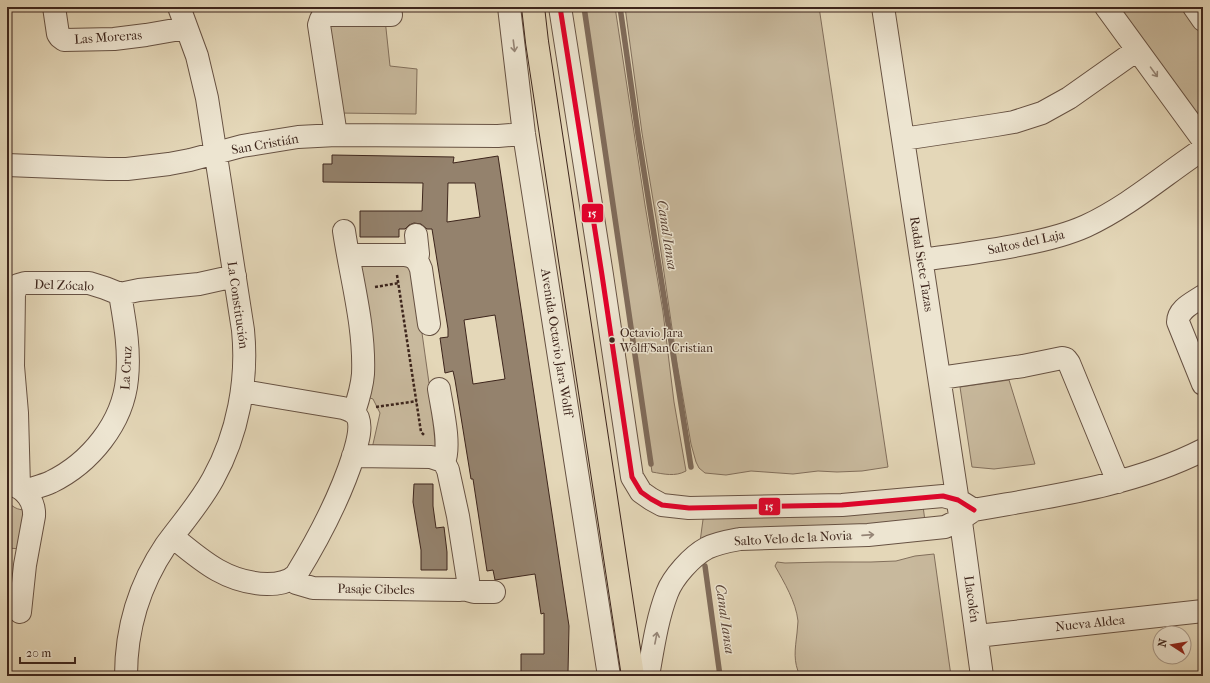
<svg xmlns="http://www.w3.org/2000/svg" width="1210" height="683" font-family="'IM FELL French Canon',serif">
<rect width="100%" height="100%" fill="#e4d7b8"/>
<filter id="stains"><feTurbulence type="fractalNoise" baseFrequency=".005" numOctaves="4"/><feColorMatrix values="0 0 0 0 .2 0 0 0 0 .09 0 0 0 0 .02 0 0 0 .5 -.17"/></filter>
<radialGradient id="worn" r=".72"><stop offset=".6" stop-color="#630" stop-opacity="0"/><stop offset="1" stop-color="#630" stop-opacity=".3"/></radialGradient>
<path fill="#c8b99d" stroke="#826f5c" d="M583,7H615L645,205L663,312L674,402L686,471C675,477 664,474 652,472Z
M625,7H819L888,467L862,471L837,472L818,471L793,474L751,471L726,475L705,473L699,468L696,462L691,444L677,363L657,224L642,133Z
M1114,7H1189L1203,26V121L1199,123Z
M385,19L390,66L417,69L416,114L337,113L325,23Z
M351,260L409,261L428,332L422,333L429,383H435L444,452L371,453L380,413L373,399L361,395Z
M1009,380L1035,464L994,469L972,467L960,387Z
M7,500C12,507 17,510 26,510L23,549L7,548Z
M923,506L925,521L835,534L698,557L704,512Z
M934,554L951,676H800C793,661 795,650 797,633C797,629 798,625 798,621C796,602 784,582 775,566L777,562L785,563L827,562H871L896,561L915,556Z"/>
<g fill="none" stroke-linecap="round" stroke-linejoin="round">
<path stroke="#7f6b5a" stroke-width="5.5" d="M584,7L651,464
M620,7L638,134L691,467
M705,566L720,676"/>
</g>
<path fill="#94826d" stroke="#3d251c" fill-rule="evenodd" d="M332,155L454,157L453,163L498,156L569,626L568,672H559V676H521V654H544V613L541,614L535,574L495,580L493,570L487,571L473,479H471L455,380L453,371L445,373L440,338L448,337V329L432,229H427L421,224L414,223L409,225L405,229H399V237H360V211H422L423,183L323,182V164H332ZM448,183H475L480,217L447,222ZM495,315L505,379L473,384L464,320Z
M414,484H433V506L436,528L444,527L447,552V570H421V550L413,502Z"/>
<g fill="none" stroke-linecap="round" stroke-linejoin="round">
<defs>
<path id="minor" d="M54,7L58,34L60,37L64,40L114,39L146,35L186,28
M509,7L524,134L609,676
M560,7L602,275L632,477L641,492L651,499L662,505L689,508L842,505L943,496L958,500L974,510
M883,7L961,522L982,676
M1106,7L1203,140
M1194,7L1203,20
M336,135L319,25L321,19L327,15H391
M903,139L996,125L1014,122L1042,113L1069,98L1137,50
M7,165L108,169H127L169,164L190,160L242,146L298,137L336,135L498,136L524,134
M344,231C351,278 365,326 363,374C362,387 358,400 354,412
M416,235L418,254L417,260
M349,255H405C414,256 418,260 421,269L429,324
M922,260C956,255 990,251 1024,244C1045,240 1066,235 1086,226C1129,206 1164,175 1203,149
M120,294L139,290L199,284L235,276
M1203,296C1193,303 1178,309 1178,322L1203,384
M940,378L1023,366L1062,358L1066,359L1069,363L1118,482
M439,389C442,408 451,445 444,462
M12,485C25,488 35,502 34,516L25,565L20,612
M19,487L17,413L13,366L14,293L18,285L25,283H89L105,288L120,294
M25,491C33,488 42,486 51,482C90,463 123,423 127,379C130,350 125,323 120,294
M173,537C202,561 227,583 267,584C278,584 288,583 296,575C320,536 340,498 354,454C357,443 362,429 358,418C355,412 350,410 343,408L242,391
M291,579L296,583L313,588L460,590C466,589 468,585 468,580L458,516L448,470L444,462L440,460L431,457L353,456
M463,589L474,592H494
M977,636L1203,611
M126,676C126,629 139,585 166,545C182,523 200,503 213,479C238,434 248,380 243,330L207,98L197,56L179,7
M648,676C653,648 657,619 667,593C673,577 692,556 707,548C717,543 729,541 740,539L868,535L945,527L961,519L974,510C1052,496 1132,486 1203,450"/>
<path id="major" d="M533,7L537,42L633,676"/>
</defs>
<use href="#minor" stroke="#675243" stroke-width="24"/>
<use href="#major" stroke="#3d251c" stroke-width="24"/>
<path stroke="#3d251c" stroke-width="2.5" stroke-dasharray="3 2" stroke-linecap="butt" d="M397,275L421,432L425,436
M375,287L399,283
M376,407L417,401"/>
<use href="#minor" stroke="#ede5d1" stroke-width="22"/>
<use href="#major" stroke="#e4d7b8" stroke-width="22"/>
<defs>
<path id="bus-1" d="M560,7L602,275L632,477L641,492L651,499L662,505L689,508L842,505L943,496L958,500L974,510"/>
</defs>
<use href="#bus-1" stroke="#ede5d1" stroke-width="8"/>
<use href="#bus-1" stroke="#e4002b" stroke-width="5"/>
</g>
<defs><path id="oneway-shaft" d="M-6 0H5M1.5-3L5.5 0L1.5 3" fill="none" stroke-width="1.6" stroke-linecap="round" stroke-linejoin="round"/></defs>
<g stroke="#958576">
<use href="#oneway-shaft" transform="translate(514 46) rotate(83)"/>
<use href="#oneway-shaft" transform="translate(1154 72) rotate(54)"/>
<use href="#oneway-shaft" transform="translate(868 535) rotate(-4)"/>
<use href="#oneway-shaft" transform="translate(656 638) rotate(-79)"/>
</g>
<circle fill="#3d251c" stroke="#ede5d1" stroke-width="1.5" cx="612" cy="340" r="3.5"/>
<g text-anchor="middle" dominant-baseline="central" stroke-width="3" stroke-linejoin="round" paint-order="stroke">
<g font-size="12" fill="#3d251c" stroke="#ede5d1" text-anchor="start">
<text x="620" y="333">Octavio Jara<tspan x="620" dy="15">Wolff/San Cristian</tspan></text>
</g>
<g font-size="13" fill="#3d251c" stroke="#ede5d1">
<text transform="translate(108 37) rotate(-4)">Las Moreras</text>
<text transform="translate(265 144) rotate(-10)">San Cristián</text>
<text transform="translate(1026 242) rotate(-12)">Saltos del Laja</text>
<text transform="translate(922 264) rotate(81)">Radal Siete Tazas</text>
<text transform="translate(64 285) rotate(2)">Del Zócalo</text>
<text transform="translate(238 305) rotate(82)">La Constitución</text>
<text transform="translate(557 342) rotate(81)">Avenida Octavio Jara Wolff</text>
<text transform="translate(126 368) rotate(-87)">La Cruz</text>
<text transform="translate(793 538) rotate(-3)">Salto Velo de la Novia</text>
<text transform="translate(376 589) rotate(1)">Pasaje Cibeles</text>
<text transform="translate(972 599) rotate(82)">Llacolén</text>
<text transform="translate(1090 623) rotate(-6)">Nueva Aldea</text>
</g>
<g font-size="14" font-style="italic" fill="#5e483b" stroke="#ede5d1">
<text transform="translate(667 235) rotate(81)">Canal Iansa</text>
<text transform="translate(725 619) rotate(82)">Canal Iansa</text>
</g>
</g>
<g stroke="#ede5d1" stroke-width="1.5">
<rect x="581" y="203" width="23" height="20" rx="4" fill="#e4002b"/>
<rect x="758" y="497" width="23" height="19" rx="4" fill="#e4002b"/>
</g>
<g font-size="11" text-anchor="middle" font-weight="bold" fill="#fff">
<text x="592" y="217">15</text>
<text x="769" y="510">15</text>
</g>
<rect width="1210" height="683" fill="none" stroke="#e4d7b8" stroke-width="24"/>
<rect x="8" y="8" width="1194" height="667" fill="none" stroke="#3d251c" stroke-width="2"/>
<rect x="12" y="12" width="1186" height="659" fill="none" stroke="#3d251c"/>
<g transform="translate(1172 645) rotate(282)"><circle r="19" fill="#ede5d1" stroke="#a79889"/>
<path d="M0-3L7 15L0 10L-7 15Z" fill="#8f2418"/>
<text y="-6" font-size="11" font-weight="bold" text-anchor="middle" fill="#3d251c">N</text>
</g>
<path d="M20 657v6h55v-6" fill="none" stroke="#3d251c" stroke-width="2"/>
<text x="26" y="657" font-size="12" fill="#3d251c" stroke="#ede5d1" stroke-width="3" paint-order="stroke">20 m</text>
<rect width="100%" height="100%" filter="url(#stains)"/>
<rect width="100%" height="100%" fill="url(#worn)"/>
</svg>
